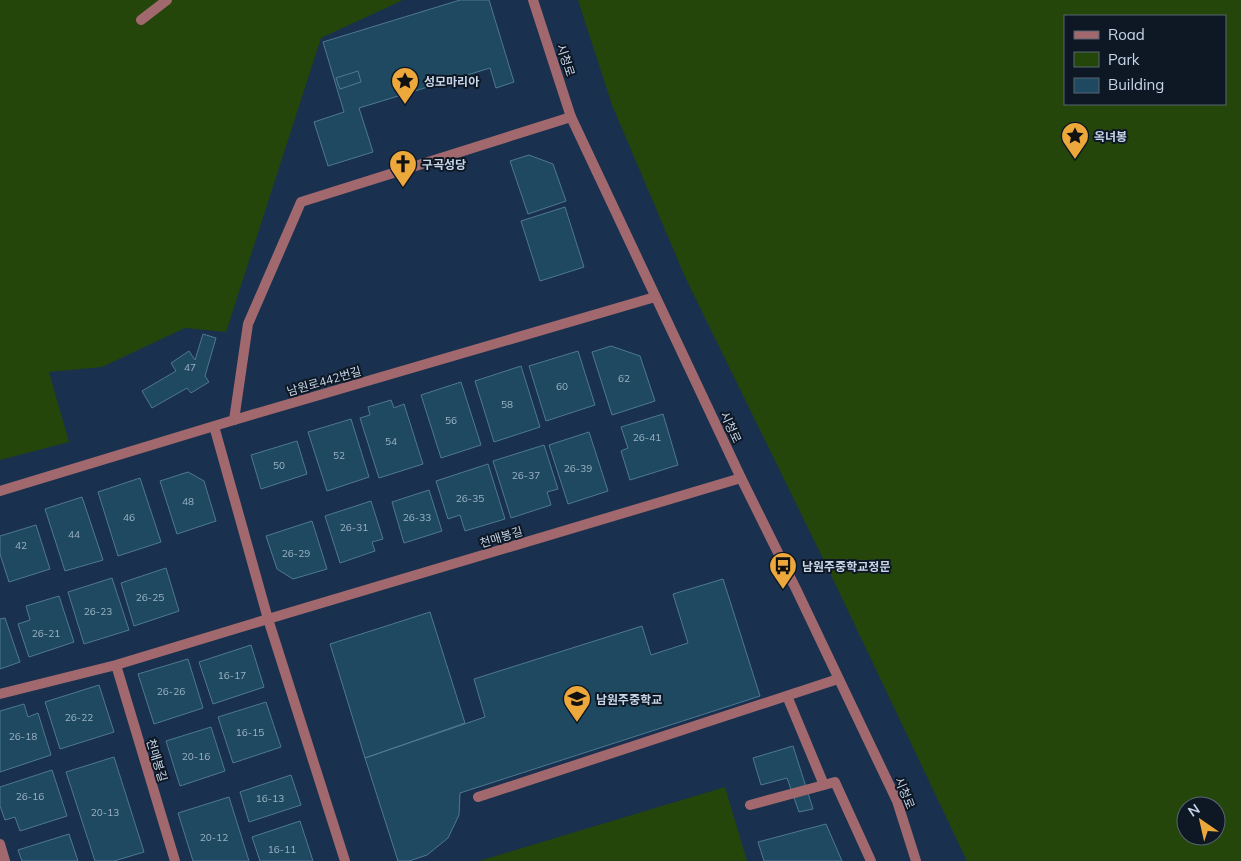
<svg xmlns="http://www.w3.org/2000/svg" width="1241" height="861" font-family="Mulish,'Noto Sans KR',sans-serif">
<rect width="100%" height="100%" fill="#19304e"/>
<path fill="#25460b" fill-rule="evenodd" d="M0,0H403L321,38L226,332L185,328L102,367L49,372L69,442L0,460Z
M578,0H1241V861H967L832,577L686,279L612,105ZM1225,16V104H1065V16ZM1186,806H1216V836H1186Z
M725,787L747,861H479Z"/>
<path fill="#1e4960" stroke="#4e7992" d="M460,0H489L514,82L496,88L490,68L359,108L373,152L328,166L314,122L344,112L323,42Z
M358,71L361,82L340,89L336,78Z
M529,155L553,164L566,201L528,214L510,161Z
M565,207L584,267L540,281L521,221Z
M203,334L216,338L205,376L209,382L191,393L187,388L152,408L142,391L176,371L171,363L189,351L195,360Z
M611,346L640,356L655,401L612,415L592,352Z
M578,351L595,405L546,421L529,366Z
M521,366L540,427L494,442L475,381Z
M461,382L481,445L441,458L421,395Z
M391,400L394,408L404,404L423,464L379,478L360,418L370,415L368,407Z
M663,414L678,465L630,480L621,451L628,448L621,427Z
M351,419L369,477L327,491L308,432Z
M589,432L608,491L568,504L549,445Z
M297,441L307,474L261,489L251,455Z
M544,445L558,489L547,492L551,505L511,518L493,461Z
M488,464L505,519L465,531L460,515L448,519L436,481Z
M188,472L204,481L216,521L177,534L160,481Z
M140,478L161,542L118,556L98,492Z
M429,490L442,531L404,543L392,502Z
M82,497L103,560L65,571L45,509Z
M371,501L383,539L372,542L375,551L340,563L325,516Z
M312,521L327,569L293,579L277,569L266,536Z
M36,525L50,569L9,582L0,554V536Z
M166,568L179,611L134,626L121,583Z
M112,578L129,630L84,644L68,592Z
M723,579L760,696L460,793L459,815L448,838L427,855L409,861H398L365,758L485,717L474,679L642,626L651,655L688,643L673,594Z
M59,596L74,642L29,657L18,624L30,620L26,606Z
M430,612L465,723L365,758L330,644Z
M5,618L20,662L0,669V619Z
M251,645L264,687L213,704L199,662Z
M188,659L203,708L154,724L138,674Z
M99,685L114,732L60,749L45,702Z
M266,702L281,747L233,763L218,717Z
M24,704L28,717L38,713L51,755L0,772V711Z
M211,727L225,771L180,786L166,741Z
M793,746L813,809L799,812L787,778L761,785L753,758Z
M114,757L144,852L114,861H95L66,772Z
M52,770L67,816L20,831L15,817L5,820L0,806V787Z
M291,775L301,805L249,822L240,792Z
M229,797L249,861H193L178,813Z
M300,821L313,861H260L252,837Z
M826,824L842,861H764L758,842Z
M69,834L78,861H22L18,850Z"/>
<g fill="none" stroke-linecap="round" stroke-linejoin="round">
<path stroke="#a1696d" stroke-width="10" d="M141,20L167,0
M234,420L248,324L301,202L571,117
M824,785L835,782L871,861
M478,797L838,679
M750,805L824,785L787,696"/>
<path stroke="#a1696d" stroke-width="10" d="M214,426L268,619L345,861
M0,491L234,420L655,297
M116,665L175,861
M0,694L116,665L268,619L741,478
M0,844L5,861"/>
<path stroke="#a1696d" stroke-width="10" d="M533,0L571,117L741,478L797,591L897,801L916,861"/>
</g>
<defs>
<symbol id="sight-pin" viewBox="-11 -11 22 30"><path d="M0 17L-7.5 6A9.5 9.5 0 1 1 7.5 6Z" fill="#eda83b" stroke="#0e1825"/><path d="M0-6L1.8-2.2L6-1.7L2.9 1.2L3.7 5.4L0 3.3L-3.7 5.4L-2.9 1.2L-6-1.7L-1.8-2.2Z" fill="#111"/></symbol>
<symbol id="church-pin" viewBox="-11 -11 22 30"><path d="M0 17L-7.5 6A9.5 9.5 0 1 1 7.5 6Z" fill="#eda83b" stroke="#0e1825"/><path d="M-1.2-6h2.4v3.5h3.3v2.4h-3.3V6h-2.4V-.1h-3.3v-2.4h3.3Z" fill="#111"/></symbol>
<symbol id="bus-pin" viewBox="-11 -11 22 30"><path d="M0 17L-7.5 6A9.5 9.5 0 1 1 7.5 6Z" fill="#eda83b" stroke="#0e1825"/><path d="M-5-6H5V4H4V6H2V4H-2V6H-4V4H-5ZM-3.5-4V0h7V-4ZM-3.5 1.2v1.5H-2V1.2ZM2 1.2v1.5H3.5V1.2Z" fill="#111"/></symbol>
<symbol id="school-pin" viewBox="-11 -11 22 30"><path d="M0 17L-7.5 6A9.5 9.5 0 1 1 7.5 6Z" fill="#eda83b" stroke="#0e1825"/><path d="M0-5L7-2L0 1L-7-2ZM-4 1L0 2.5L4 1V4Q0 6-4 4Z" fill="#111"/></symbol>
</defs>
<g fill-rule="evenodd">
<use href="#sight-pin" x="389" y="65" width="32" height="43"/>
<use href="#sight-pin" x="1059" y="120" width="32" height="43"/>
<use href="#church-pin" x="387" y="148" width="32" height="43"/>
<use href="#bus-pin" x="767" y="550" width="32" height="43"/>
<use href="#school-pin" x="561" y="683" width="32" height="43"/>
</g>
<g text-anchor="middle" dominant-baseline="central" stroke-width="4" stroke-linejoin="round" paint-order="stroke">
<g font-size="10" fill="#9cb2c5">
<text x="190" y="367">47</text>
<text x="624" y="378">62</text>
<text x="562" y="386">60</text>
<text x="507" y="404">58</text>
<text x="451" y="420">56</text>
<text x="647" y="437">26-41</text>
<text x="391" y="441">54</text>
<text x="339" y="455">52</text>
<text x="279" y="465">50</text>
<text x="578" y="468">26-39</text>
<text x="526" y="475">26-37</text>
<text x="470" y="498">26-35</text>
<text x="188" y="501">48</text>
<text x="129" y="517">46</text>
<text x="417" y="517">26-33</text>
<text x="354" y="527">26-31</text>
<text x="74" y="534">44</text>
<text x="21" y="545">42</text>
<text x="296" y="553">26-29</text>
<text x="150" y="597">26-25</text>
<text x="98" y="611">26-23</text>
<text x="46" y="633">26-21</text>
<text x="232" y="675">16-17</text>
<text x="171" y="691">26-26</text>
<text x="79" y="717">26-22</text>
<text x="250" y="732">16-15</text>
<text x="23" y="736">26-18</text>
<text x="196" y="756">20-16</text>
<text x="30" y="796">26-16</text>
<text x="270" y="798">16-13</text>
<text x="105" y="812">20-13</text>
<text x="214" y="837">20-12</text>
<text x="282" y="849">16-11</text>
</g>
<g font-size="12" fill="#c6d5e7" stroke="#0e1825">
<text transform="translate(566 60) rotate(72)">시청로</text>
<text transform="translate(324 381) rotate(-16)">남원로442번길</text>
<text transform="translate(731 427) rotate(65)">시청로</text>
<text transform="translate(501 537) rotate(-17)">천매봉길</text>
<text transform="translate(157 760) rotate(73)">천매봉길</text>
<text transform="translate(905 793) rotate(68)">시청로</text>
</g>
<g font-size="12" font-weight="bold" fill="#c6d5e7" stroke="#0e1825" text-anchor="start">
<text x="424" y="81">성모마리아</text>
<text x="1094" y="136">옥녀봉</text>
<text x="422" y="164">구곡성당</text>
<text x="802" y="566">남원주중학교정문</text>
<text x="596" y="699">남원주중학교</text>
</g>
</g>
<rect x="1064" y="15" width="162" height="90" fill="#0e1825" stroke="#586473"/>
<rect x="1074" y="31" width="25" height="8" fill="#a1696d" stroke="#586473"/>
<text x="1108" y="40" font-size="15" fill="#c6d5e7">Road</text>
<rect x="1074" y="52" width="25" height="15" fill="#25460b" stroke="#586473"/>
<text x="1108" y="65" font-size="15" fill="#c6d5e7">Park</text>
<rect x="1074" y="78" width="25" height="15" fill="#1e4960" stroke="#586473"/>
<text x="1108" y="90" font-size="15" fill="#c6d5e7">Building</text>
<g transform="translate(1201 821) rotate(326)"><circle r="24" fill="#0e1825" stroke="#586473"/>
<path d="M0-4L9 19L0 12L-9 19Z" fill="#eda83b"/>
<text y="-8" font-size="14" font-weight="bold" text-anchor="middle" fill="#c6d5e7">N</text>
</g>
</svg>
